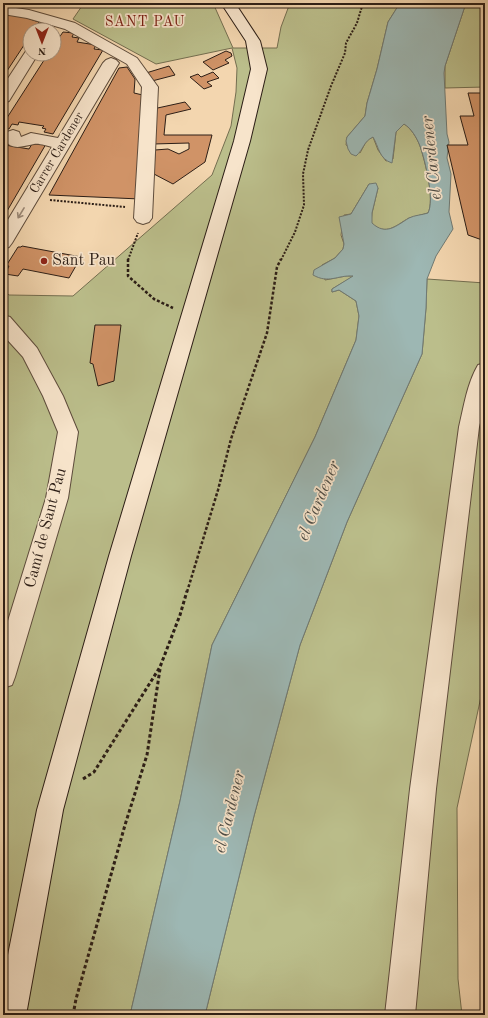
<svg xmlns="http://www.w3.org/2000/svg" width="488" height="1018" font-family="'Old Standard TT',serif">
<rect width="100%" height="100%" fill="#f3d6af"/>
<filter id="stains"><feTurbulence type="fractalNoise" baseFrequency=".005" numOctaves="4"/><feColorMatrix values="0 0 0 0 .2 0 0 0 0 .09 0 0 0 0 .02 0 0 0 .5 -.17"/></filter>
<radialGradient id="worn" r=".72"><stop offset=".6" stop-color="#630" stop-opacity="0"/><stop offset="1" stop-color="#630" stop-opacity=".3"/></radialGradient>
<path fill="#bbbe8b" stroke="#746e50" d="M84,3H213L233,48H277L281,27L290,3H400L388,22L377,69L367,103L365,116L347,137L346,145L360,153L367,140L373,137L378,150L386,161L393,159L396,132L404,124C411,128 417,138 420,146C425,161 435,200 428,213C422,215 415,216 409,218C396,225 386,237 371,223L372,213L378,188L369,184L351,214L344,215L341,235L344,244L343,249L335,258L322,265L325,280L346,276H354L332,289V292L339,290L356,301L359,316L356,340L315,437L212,645L180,801L130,1015H3V290L9,295L73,296L212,175L231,126L236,92L237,68L232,48L156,64L73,19Z
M466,3H485V87L445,88V66Z
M427,279L485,283V678L457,808L458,979L462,1015H205L254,816L300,645L347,522L422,354L426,308Z"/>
<path fill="#9db7b3" stroke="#707a74" d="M400,3H466L445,66L444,73L447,134L449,142L447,158L451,174L449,212L453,229L436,256L427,279L426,308L422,354L347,522L300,645L254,816L205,1015H130L180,801L212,645L315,437L356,340L359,316L356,301L339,290L332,292V289L353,276C337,275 329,284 313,275L314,270L335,258L343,249L344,244L339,217L351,214L369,184L376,183L378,188L372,213V223C386,236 396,226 409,218C415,215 422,215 428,213C435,200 425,160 420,146C417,138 411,128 404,124L396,132L392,163C379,159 379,147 373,137C363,142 364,149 356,156L351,154L348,149L346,141L347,137L365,116L367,103L377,69L388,22Z"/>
<path fill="#d09367" stroke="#2c1e16" d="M7,15L21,16L39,22L34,30H30V36L3,77V18Z
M63,32L74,33L72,37L79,38L77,42L96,45L94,49L103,50L53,134L44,132L46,129L42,128L44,126L19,122L18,125L12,124L9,129L3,128V124L48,54H54V45Z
M226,51L231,53L232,56L225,60L229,63L213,70L203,62Z
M169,66L175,75L152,81L146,73Z
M127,67L135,79L134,93L147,96L140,199L49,195L119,68Z
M213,72L219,78L207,82L212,86L204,89L190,77L198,74L201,77Z
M468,93H485V241L468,235L447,145H468L460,116H474Z
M185,102L191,109L166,115L164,135H212L205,162L173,184L154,174L155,150L168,149L179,154L189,149V143L153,144V109Z
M3,141L7,142L5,145L29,149L32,144H46L3,218Z
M22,246L81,257L69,278L23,269L18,276L5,274L9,266H6L18,247H21Z
M95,325H121L114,381L98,386L93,364L90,363Z"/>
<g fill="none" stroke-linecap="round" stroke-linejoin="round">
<defs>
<path id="minor" d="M3,6L29,10L75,23L137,58L158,87L152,218L149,222L143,224L137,222L134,218L142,87L127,64L65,29L27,18L3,14Z
M30,50V54H38L9,101L3,103V86L26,51Z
M111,58L116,60L119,63L12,243L9,247L3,249V228L52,147C47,146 39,143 34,144C23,146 12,151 5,140V135L7,132L13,130L19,132L21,137L31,133L58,138L103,63L106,60Z
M3,315L10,317L37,348L63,396L78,432L68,498L15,677L12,685L3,688V637L46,498L58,432L43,396L23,357L3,335Z"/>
<path id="tertiary" d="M485,363V403L479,427L436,789L415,1015H385L410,789L459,427C464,406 467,384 478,365Z"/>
<path id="secondary" d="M221,3H235L260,41L267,69L250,141L131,556L63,810L26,1015H3V980L37,810L109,556L234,141L251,69L246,41Z"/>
</defs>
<use href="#minor" stroke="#5e4c3c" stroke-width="2"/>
<use href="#tertiary" stroke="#5e4c3c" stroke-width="2"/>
<use href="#secondary" stroke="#2c1e16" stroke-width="2"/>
<path stroke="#2c1e16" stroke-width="2" stroke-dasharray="2 1.5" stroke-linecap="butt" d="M50,200L125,207
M128,260L138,233
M281,260L295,232L304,205L303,174L308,150L331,86L345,53L346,43L357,23L363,3"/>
<path stroke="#2c1e16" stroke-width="2.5" stroke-dasharray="3 2" stroke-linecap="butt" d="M128,259V276L154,299L173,308
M187,592L218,490L231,439L267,333L277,267L281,259"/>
<path stroke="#2c1e16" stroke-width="3" stroke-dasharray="3.5 2.5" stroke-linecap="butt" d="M83,779L94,772L160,667L180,615L187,591
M73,1015L76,999L125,825L147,755L160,669"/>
<use href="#minor" fill="#f7e4cb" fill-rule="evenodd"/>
<use href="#tertiary" fill="#f7e4cb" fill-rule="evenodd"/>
<use href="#secondary" fill="#f7e4cb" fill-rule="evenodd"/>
</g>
<defs><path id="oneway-shaft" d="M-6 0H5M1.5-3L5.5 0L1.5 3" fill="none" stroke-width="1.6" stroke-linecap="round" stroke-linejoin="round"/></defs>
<use stroke="#9c8b7a" href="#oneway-shaft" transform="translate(21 213) rotate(121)"/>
<circle fill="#8f2418" stroke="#f7e4cb" stroke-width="1.5" cx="44" cy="261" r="4"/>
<g text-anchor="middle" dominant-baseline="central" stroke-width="3.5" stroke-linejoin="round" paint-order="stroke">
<g font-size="13" fill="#2c1e16" stroke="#f7e4cb">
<text transform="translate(57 153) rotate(-59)">Carrer Cardener</text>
</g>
<g font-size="14" letter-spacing="1" fill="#7a1f14" stroke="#f7e4cb">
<text x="145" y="22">SANT PAU</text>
</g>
<g font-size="16" fill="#2c1e16" stroke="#f7e4cb" text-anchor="start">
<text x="52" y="261">Sant Pau</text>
</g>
<g font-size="16" fill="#2c1e16" stroke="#f7e4cb">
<text transform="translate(46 528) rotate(-75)">Camí de Sant Pau</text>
</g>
<g font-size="17" font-style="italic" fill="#4e4c45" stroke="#f7e4cb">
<text transform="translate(432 158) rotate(-96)">el Cardener</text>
<text transform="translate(319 501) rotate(-67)">el Cardener</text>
<text transform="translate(230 812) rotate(-76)">el Cardener</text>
</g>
</g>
<rect width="488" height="1018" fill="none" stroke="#f3d6af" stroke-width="16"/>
<rect x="4" y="4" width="480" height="1010" fill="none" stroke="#2c1e16" stroke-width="2"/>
<rect x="8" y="8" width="472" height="1002" fill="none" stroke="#2c1e16"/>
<g transform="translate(42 42) rotate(180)"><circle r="19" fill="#f7e4cb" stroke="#a69583"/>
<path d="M0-3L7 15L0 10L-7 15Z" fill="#8f2418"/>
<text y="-6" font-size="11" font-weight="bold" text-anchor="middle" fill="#2c1e16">N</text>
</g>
<rect width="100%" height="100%" filter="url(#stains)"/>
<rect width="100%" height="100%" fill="url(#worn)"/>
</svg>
